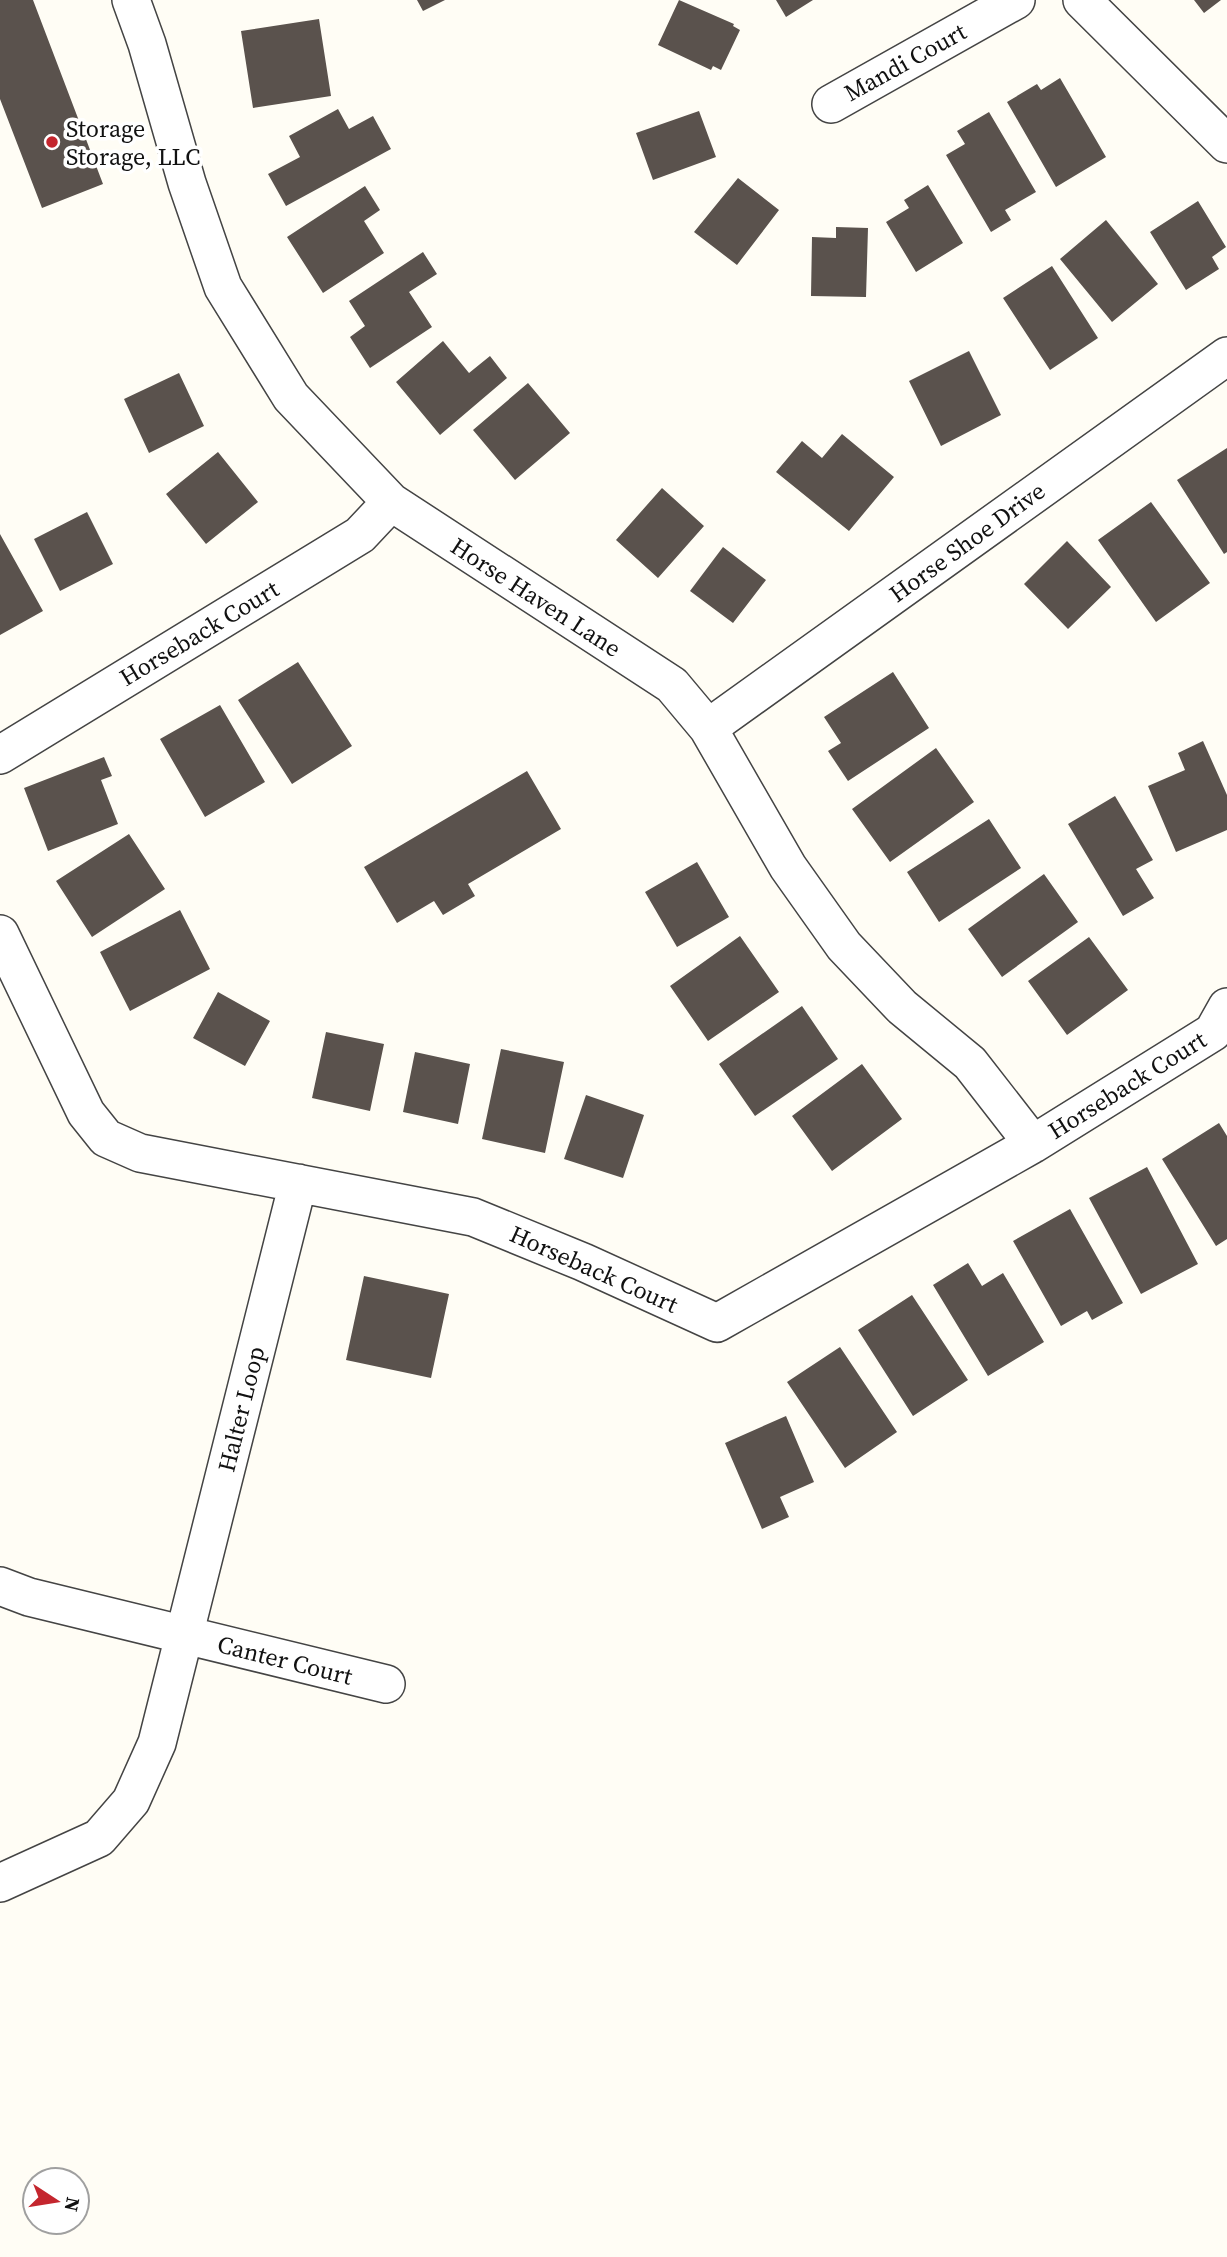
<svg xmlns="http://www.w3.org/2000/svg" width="1227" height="2257" font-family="'Source Serif 4',serif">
<rect width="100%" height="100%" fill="#fffdf5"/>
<path fill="#5a524d" d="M0,0H33L103,184L42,208L0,99Z
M417,0H445L423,11Z
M679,0L734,24L733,26L740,30L721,70L713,66L711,70L658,45Z
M776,0H813L786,17Z
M1194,0H1221L1204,13Z
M319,19L331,96L253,108L241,31Z
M1060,78L1106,157L1056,187L1007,102L1037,84L1041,90Z
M338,109L349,129L373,116L391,149L286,206L268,174L300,157L289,136Z
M699,111L716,157L653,180L636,133Z
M989,112L1036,192L1005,210L1011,220L991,232L946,155L965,144L957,131Z
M738,178L779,210L737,265L694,232Z
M928,185L963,243L916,272L886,222L909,208L904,200Z
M365,186L380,210L364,221L384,253L323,293L287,237Z
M1198,201L1226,247L1212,257L1219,269L1186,290L1150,232Z
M1106,220L1158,284L1112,322L1060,259Z
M836,227L868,228L866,297L811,296L812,237L836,238Z
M423,252L437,274L409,292L432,327L370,368L350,337L365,326L349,301Z
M1052,266L1098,338L1050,370L1003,298Z
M443,341L469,373L490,356L507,378L440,435L396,382Z
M969,351L1001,415L941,446L909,381Z
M179,373L204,426L149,453L124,399Z
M528,383L570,433L515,480L473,430Z
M842,434L894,477L849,531L776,472L802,441L822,458Z
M1227,448V552L1224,554L1177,480Z
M218,452L258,502L206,544L166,494Z
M662,488L704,526L658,578L616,540Z
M1151,502L1210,583L1156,622L1098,540Z
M87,512L113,564L60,591L34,539Z
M0,534L43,611L0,635Z
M1067,541L1111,587L1068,629L1024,584Z
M723,547L766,580L733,623L690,591Z
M298,662L352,746L292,784L238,700Z
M893,672L929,728L848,781L828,751L841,743L824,717Z
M220,705L265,782L205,817L160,739Z
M1203,741L1227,795V830L1176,852L1148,786L1185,770L1178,753Z
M936,748L974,802L890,862L852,809Z
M104,757L112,776L101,780L118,824L48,851L24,788Z
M527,771L561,829L468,884L475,896L443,915L434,901L397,923L364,867Z
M1115,796L1153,860L1136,869L1154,898L1123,916L1068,824Z
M989,819L1021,868L939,922L907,872Z
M129,834L165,889L92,937L56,881Z
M697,862L729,917L677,947L645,892Z
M1044,874L1078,922L1002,977L968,929Z
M180,910L210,969L130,1011L100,952Z
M740,936L779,992L708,1041L670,986Z
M1089,937L1128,990L1067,1035L1028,981Z
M218,992L270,1021L245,1066L193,1038Z
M802,1006L838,1059L755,1116L719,1064Z
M326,1032L384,1044L370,1111L312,1098Z
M501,1049L564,1062L545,1153L482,1139Z
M415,1052L470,1064L458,1124L403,1112Z
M862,1064L902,1119L832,1171L792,1116Z
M586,1095L644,1115L623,1178L564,1159Z
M1219,1123L1227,1136V1239L1216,1246L1162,1159Z
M1147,1167L1198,1264L1141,1294L1089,1198Z
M1070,1209L1123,1303L1092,1320L1087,1311L1061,1326L1013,1241Z
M968,1263L982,1286L1003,1273L1044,1342L988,1376L933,1285Z
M364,1276L449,1294L431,1378L346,1360Z
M912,1295L968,1380L913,1416L858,1330Z
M840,1347L897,1432L845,1468L787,1382Z
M786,1416L814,1482L780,1497L789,1517L762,1529L725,1443Z"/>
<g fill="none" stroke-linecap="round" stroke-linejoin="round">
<defs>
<path id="minor" d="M131,0L147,44L187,183L223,287L291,397L391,502L672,685L708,728L788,867L844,946L902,1007L970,1063L1033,1144
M1082,0L1227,144
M831,104L1016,0
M708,728L1227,356
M0,755L360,535L391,502
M0,934L86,1113L106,1138L140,1153L473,1217L583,1262L717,1323L1033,1144L1213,1032L1227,1007
M0,1586L29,1597L386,1684
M0,1883L99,1838L131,1801L157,1743L298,1183"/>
</defs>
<use href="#minor" stroke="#444" stroke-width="40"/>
<use href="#minor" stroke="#fff" stroke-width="37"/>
</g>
<circle fill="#c4262e" stroke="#fff" stroke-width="2.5" cx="52" cy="142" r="7"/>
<g text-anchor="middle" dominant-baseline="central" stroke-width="7" stroke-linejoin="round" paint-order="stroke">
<g font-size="24" fill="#111" stroke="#fff">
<text transform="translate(905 62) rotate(-29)">Mandi Court</text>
<text transform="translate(967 542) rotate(-36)">Horse Shoe Drive</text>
<text transform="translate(536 597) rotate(33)">Horse Haven Lane</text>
<text transform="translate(199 633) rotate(-31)">Horseback Court</text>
<text transform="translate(1127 1085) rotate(-32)">Horseback Court</text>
<text transform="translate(594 1269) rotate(24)">Horseback Court</text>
<text transform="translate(241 1409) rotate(-76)">Halter Loop</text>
<text transform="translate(285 1660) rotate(14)">Canter Court</text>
</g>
<g font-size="24" fill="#111" stroke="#fff" text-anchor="start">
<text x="66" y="128">Storage<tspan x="66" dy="28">Storage, LLC</tspan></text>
</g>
</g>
<g transform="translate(56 2201) rotate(102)"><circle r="33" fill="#ffffff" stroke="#a0a0a0" stroke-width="2"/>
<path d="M0-5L12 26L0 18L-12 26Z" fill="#c4262e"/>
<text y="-10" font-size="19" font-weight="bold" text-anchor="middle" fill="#111111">N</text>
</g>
</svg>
